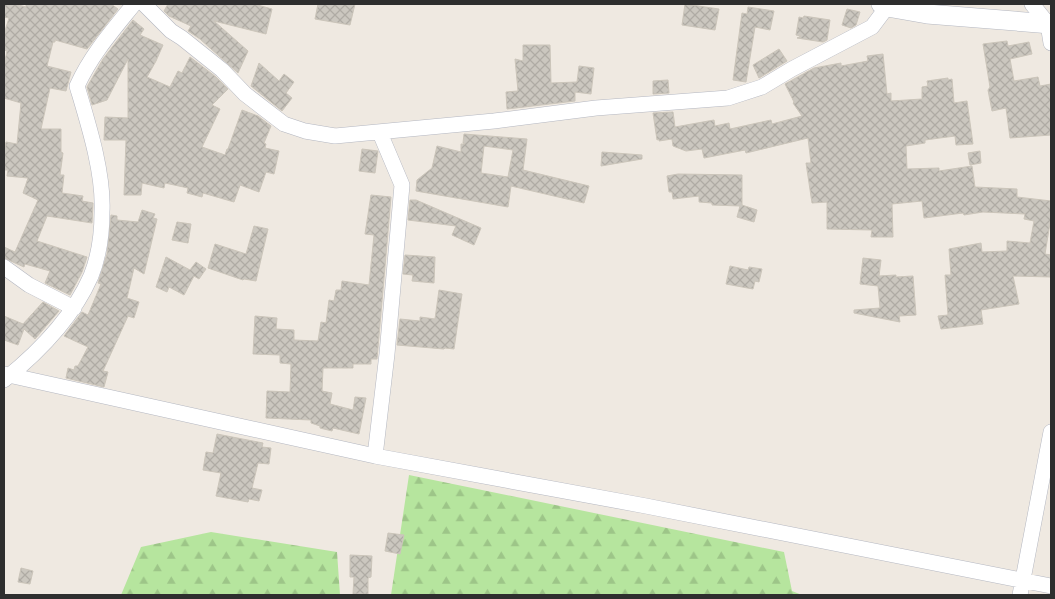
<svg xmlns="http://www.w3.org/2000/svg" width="1055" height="599" font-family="'Work Sans',sans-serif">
<defs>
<pattern id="forest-firs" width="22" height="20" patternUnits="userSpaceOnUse" patternTransform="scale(1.25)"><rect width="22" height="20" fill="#b6e59e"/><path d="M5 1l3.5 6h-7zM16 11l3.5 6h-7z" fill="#9dc588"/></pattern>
<pattern id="building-cross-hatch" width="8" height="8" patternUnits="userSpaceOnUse" patternTransform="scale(1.25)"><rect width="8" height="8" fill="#cbc7bf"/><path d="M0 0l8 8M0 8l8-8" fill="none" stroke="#afaba4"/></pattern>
</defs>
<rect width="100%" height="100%" fill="#efe9e1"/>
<path fill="url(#forest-firs)" d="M409,475L784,552L792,591L802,595H391Z
M211,532L337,552L340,595H121L141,547Z"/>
<path fill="url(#building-cross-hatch)" stroke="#cbc5ba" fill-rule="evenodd" d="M4,4H15L26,7V4H111L118,9L87,49L55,40V42H53L47,66L71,72L66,91L50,88L41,129H61V152L63,153L60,175H64L62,193L83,196L82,201L93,203L92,223L47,216L37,241L87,257L82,272L70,295L45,283L50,271L25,264L24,267L4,258V247L15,252L38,200L23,193L28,178L7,176L8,170H4V152L6,142L17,144L21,103L4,98V65L7,51L4,50V34L9,18L4,17Z
M168,4H254L272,9L266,34L214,21L248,51L238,73L200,39L188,31L191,26L169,16L164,11Z
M318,4H355L350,25L315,19Z
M685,4L719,9L715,30L682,25Z
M748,7L774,11L770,30L755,27L746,82L733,80L742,13L747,14Z
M847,9L860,12L856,25L851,28L842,25Z
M804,16L830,20L827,40L823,42L797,38L801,36L796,35L799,17L803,18Z
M133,20L144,29L140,35L163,45L156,61L147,77L170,87L178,71L182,73L190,57L216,77L228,89L212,105L220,109L202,147L225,155L227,149H228L242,110L258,116L271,126L264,143L266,144L265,148L279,151L274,174L266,172L259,192L240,185L234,202L203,193L202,197L187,193L188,188L165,183L164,188L142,183L141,195H124L126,140H104L105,117L128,118V59L107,100L92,105L87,87L103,59Z
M1007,41L1008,46L1029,42L1032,54L1010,59L1014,81L1038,77L1040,86L1051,84V135L1010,138L1006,108L992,111L988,90L990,87L983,44Z
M523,45H550L551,83L577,82L579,66L594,68L591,94L575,92V101L507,109L506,92L518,91L515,59L523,61Z
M779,49L787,61L759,78L753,65Z
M883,54L887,94L891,93V101L922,99V87L928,86L927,81L948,78V80L952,79L954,103L967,101L973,144L956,145L955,136L925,140V143L906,146L907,169L939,168V171L972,166L975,187L1017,189V197L1051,201V217L1045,254L1051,255V277L1013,276L1019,304L981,310L983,324L941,329L938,316L948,315L945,275H951L949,249L981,243L982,252L1007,251V241L1030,243L1034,221L1024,219L1025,214L983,212L964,215L963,213L924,218L922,201L892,204L893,237H871L872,230L827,229V202L812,203L806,163H811L808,138L746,153L745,150L704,158L702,149L686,151L673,146L672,139L659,141V139L657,140L653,113L673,112L675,127L714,120L715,126L729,123L730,129L771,120L772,124L802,116L793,103L794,102L785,84L814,68L841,63V66L868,61L867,56Z
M259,63L279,81L284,74L294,82L286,93L292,98L282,111L251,86Z
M668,80L669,93L653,94V81Z
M464,134L527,139L523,170L589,186L584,203L511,186L508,207L416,191L417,180L432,168L437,146L461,152V144H465L463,143ZM484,146L513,150L508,177L481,173Z
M362,149L378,151L375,173L359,171Z
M980,151L981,163L970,165L968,153Z
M602,152L642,155V159L601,166Z
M678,174L742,175V205L757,210L754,222L737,217L740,206L712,205V203L699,202V196L673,199L672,192H669L667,176Z
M371,195L391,197L377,359H371V364H353V368H323L322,391L332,393L330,404L353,410L355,397L366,398L359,434L333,428L332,431L320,428V426L311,423V420L266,418L267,391L290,392L291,364L280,363V355L253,354L255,316L277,318L276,329L294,330V340L318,341L321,322L326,323L329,300L334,301L336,290H341L342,281L369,285L374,235L365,234Z
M410,200H416L481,228L474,245L452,235L456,226L408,220Z
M142,210L155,214L153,218L157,219L144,274L134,268L127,298L139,302L134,318L128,316L103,371L108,372L104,387L66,378L68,368L74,370L75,366H78L88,347L64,336L82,312L88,315L101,284L98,283L107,254L111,215L117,216V220L138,222Z
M177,222L191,224L188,243L172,240Z
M254,226L268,229L256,281L244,279L243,280L208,268L215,244L246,254Z
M405,255L435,257L434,283L412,281L413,275L403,274Z
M166,257L190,270L196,262L206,269L199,279L194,276L184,295L169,287L167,292L156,287Z
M863,258L881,260L879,276L896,275V277L913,276L916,315L899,316L900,322L854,313V310L880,308L878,286L860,284Z
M730,266L748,270L749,267L762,269L759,282L755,281L753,289L726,284Z
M439,290L462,294L454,349L445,348L444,349L397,345L400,319L420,321V317L435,319Z
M43,302L59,311L35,339L24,329L18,345L4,340V316L23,324Z
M217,434L263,443L262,447L271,448L269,464L258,463L252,488L262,490L259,501L249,499L248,502L216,496L221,473L203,470L206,452L213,453Z
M388,533L404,535L400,554L385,551Z
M350,555L372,556L371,577L368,578V594H353L354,577H350Z
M21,568L33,571L30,584L18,582Z"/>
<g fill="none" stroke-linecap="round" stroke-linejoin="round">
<defs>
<path id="minor" d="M144,4L171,31L182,38L222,70L245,94L284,124L305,131L335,136L494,121L596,108L728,98L762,87L792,69L872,27L887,7
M1032,4L1048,24L1051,43
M4,267L29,285L74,308
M4,374L375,456L646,506L1051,586
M4,380C39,352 73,317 91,276C99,256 102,233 102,212C104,173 88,123 77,86C91,55 113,30 134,4
M375,456L387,354L402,185L380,133
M1020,595L1051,432"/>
<path id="tertiary" d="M881,4L887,7L927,14L1051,24"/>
</defs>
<use href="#minor" stroke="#b4b7c1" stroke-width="16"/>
<use href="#tertiary" stroke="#b4b7c1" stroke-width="20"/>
<use href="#minor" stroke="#fff" stroke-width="15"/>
<use href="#tertiary" stroke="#fff" stroke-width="19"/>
</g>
<rect width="1055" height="599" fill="none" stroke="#2e2e2e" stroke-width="10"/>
</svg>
